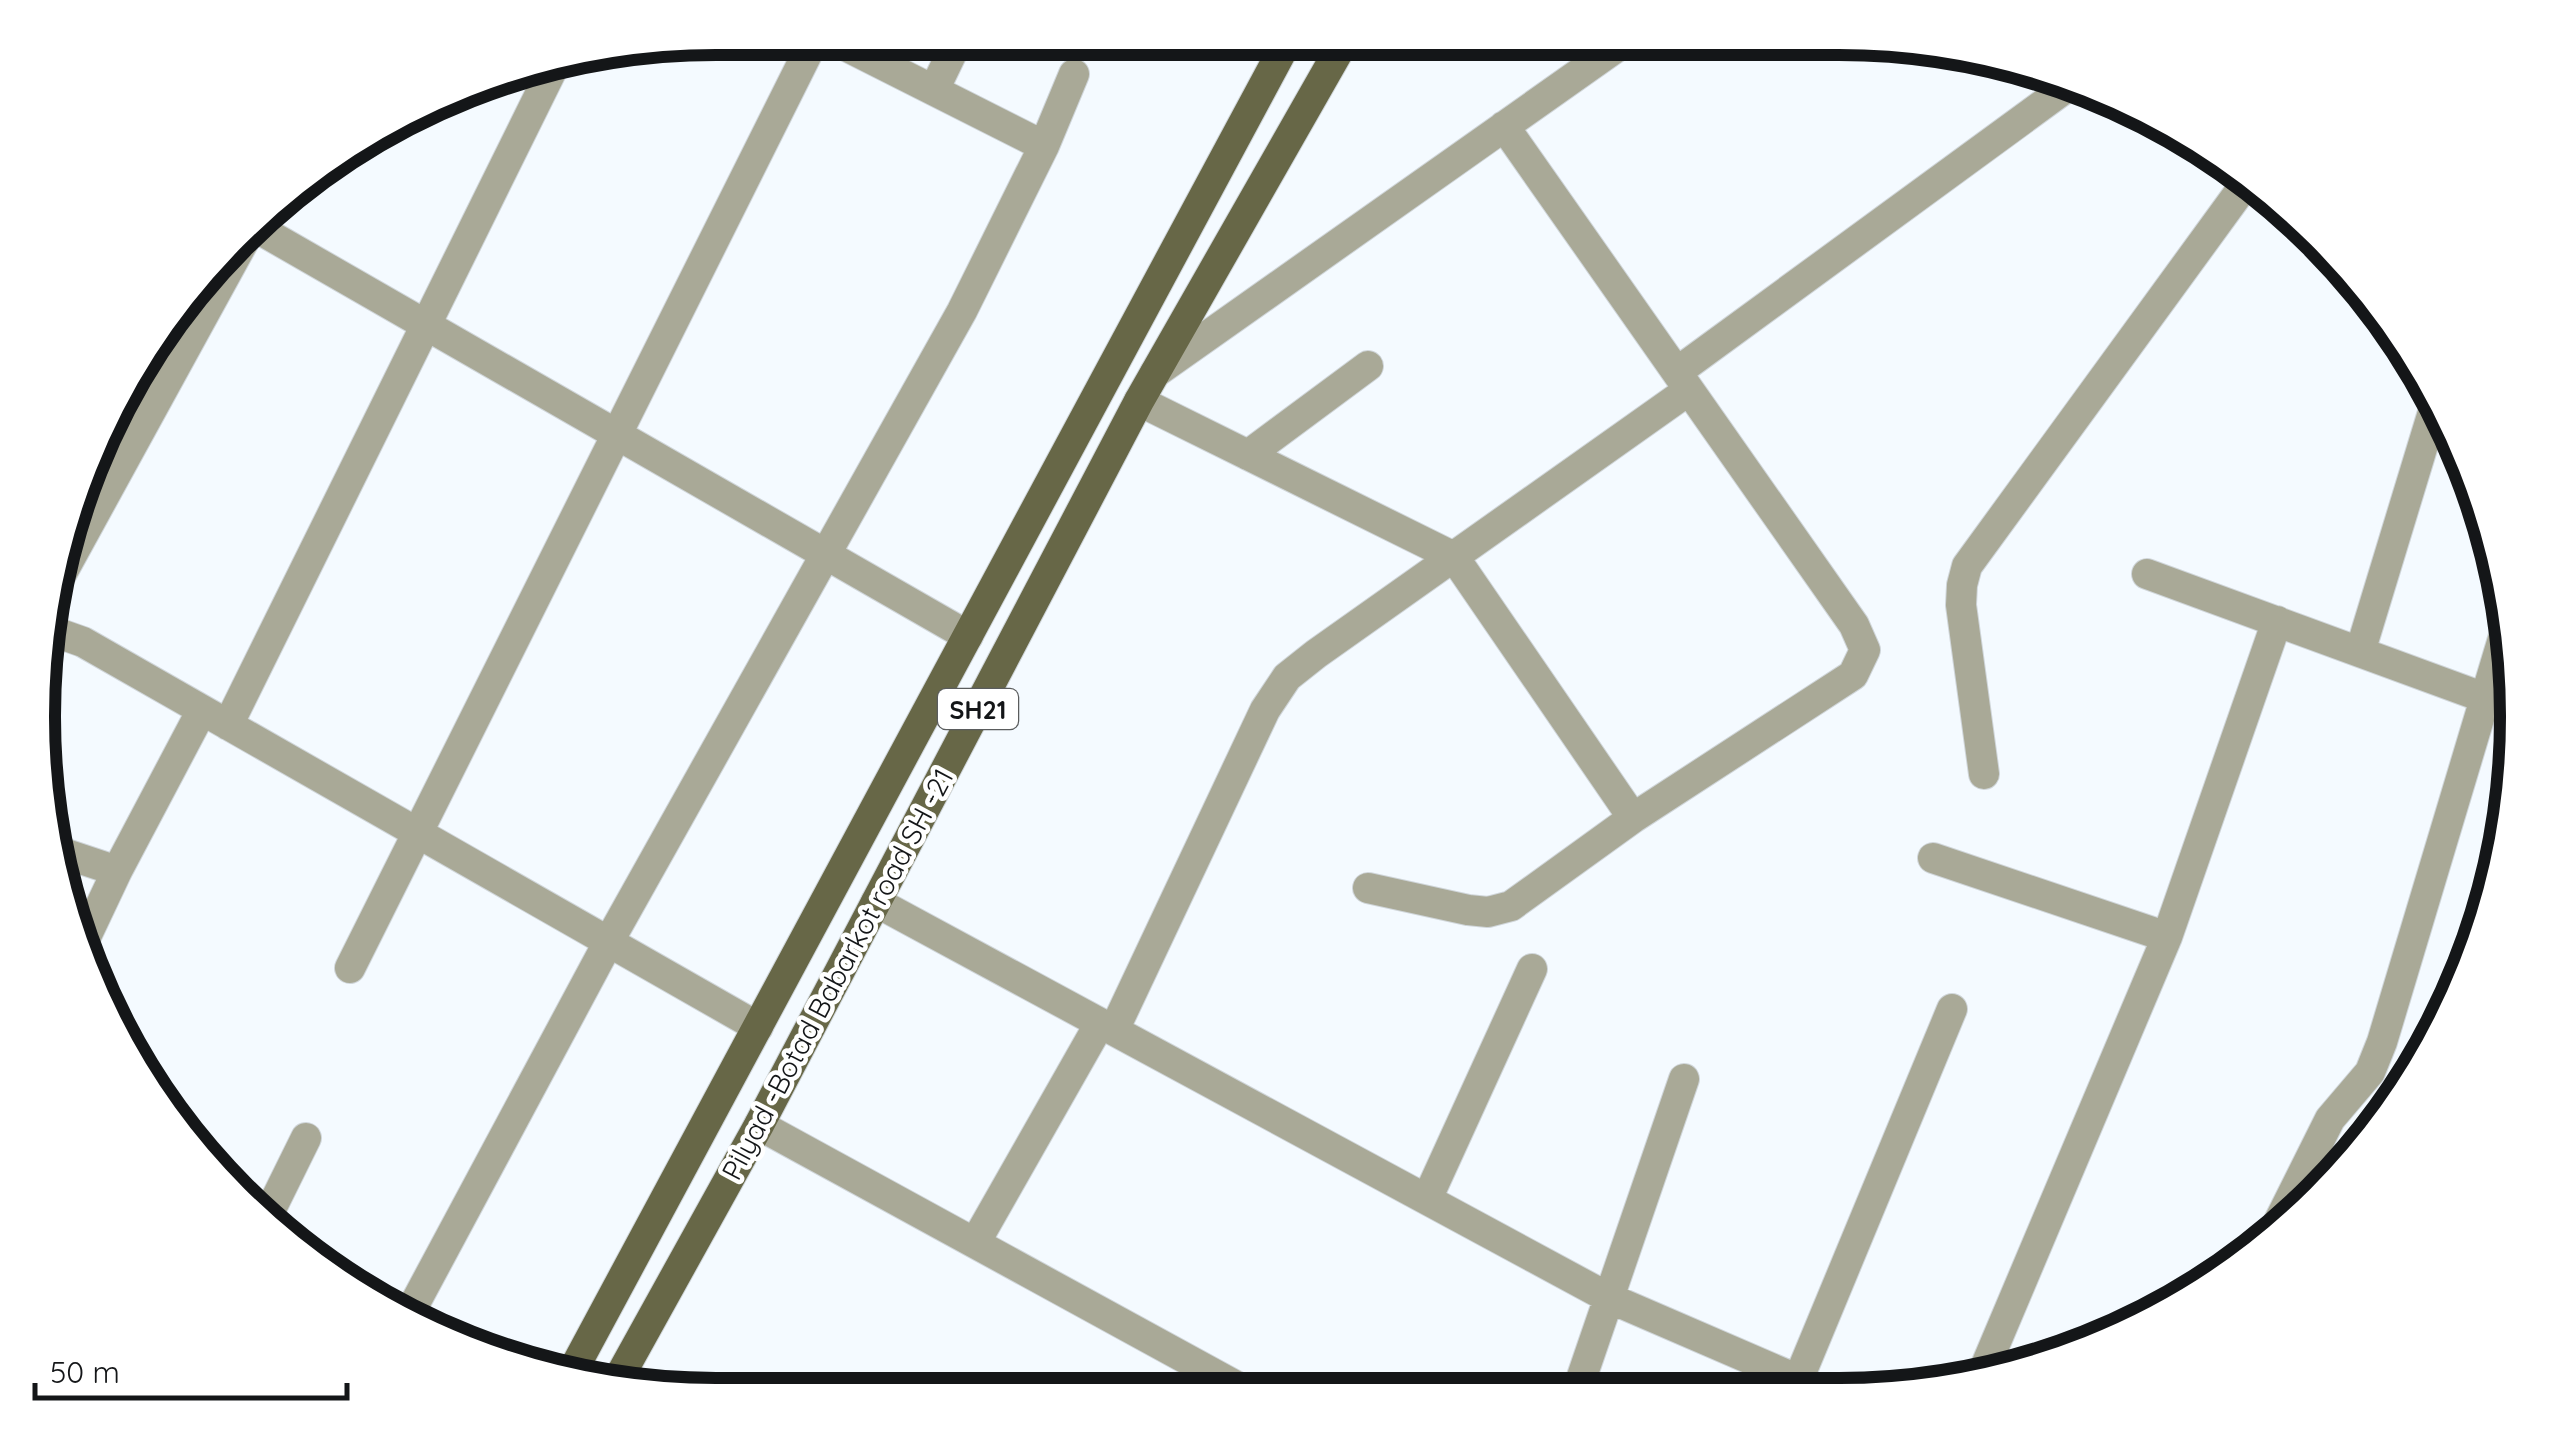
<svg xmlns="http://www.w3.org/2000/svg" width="2555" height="1433" font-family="Quicksand,sans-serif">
<rect width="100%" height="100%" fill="#f4faff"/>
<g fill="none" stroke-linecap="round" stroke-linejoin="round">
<defs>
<path id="minor" d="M830,38L1044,146
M934,90L959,38
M257,228L968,636
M1677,372L2071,84
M1155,373L1628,39
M1139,401L1454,557L1633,818
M1248,455L1368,366
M2147,574L2485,698
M57,582L244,241
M52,631L83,642L758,1027
M2360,652L2437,399
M228,725L555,64
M1984,774L1961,605L1962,585L1967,566L2249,179
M60,852L117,871
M1933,858L2167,937
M1368,888L1468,910L1488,912L1511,906L1633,818L1853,675L1865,650L1854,625L1504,126
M876,902L1609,1298L1822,1390
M82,945L117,871L202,710
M350,968L815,38
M1114,1030L1265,710L1287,677L1316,654L1689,390
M759,1125L1247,1392
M1427,1199L1532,969
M268,1215L306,1138
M2272,1235L2330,1119L2370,1072L2382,1042L2508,622
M975,1243L1100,1023
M407,1318L609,941L962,311L1044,146L1074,74
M1981,1377L2167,937L2277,621
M1794,1390L1952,1009
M1577,1391L1684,1079"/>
<path id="major" d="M571,1374L1289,38
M616,1383L759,1125L1139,401L1346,38"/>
</defs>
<use href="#minor" stroke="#d0d6da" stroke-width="32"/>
<use href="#major" stroke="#d0d6da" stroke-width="32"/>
<use href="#minor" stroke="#a9a997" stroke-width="30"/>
<use href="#major" stroke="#676747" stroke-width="30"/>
</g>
<g text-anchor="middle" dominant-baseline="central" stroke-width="9" stroke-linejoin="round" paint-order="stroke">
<rect fill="#fff" stroke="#5a5c5d" stroke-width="2.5" x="938" y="689" width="80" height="40" rx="8"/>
<g font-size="25" font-weight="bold" fill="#141618">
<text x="978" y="709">SH21</text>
</g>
<g font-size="28" fill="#141618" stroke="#fff">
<text transform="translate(837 974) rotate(-62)">Pilyad -Botad Babarkot road SH -21</text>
</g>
</g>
<path d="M0 0H2555V1433H0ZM716 55H1839A661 661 0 0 1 2500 716V717A661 661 0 0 1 1839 1378H716A661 661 0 0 1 55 717V716A661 661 0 0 1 716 55Z" fill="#fff" fill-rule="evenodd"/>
<path fill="none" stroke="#141618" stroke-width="12" d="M716 55H1839A661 661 0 0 1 2500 716V717A661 661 0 0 1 1839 1378H716A661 661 0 0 1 55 717V716A661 661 0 0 1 716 55Z"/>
<path d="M35 1383v15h312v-15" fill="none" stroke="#141618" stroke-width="5"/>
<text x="50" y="1383" font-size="30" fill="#141618" stroke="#ffffff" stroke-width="8" paint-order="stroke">50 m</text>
</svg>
